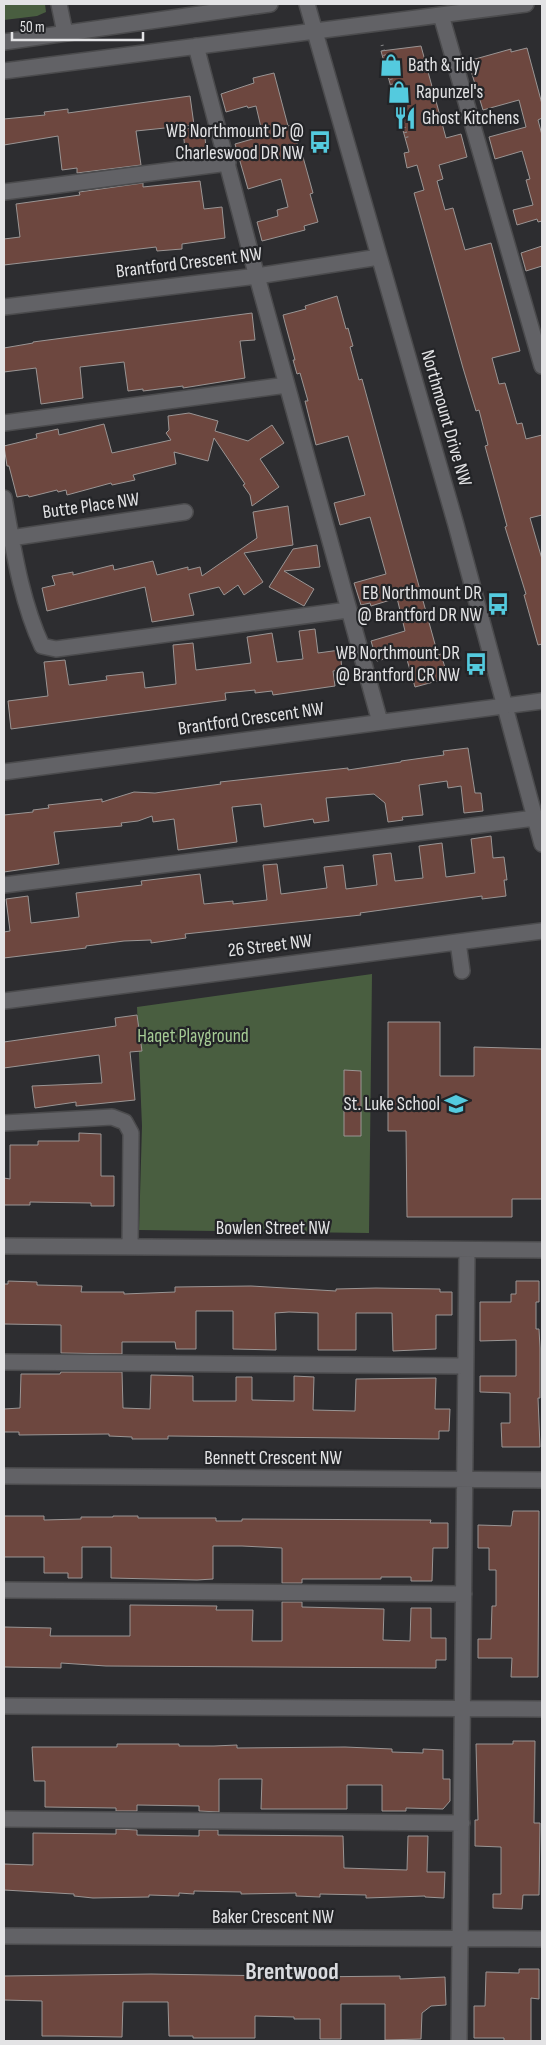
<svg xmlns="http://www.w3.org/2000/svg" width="546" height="2045" font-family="'Sofia Sans Condensed',sans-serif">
<rect width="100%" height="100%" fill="#2d2d30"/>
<path fill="#495e40" d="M4,4H45L46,12L37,16L4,20Z
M372,974L369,1233L139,1230L142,1126L137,1007Z"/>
<path fill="#6d473f" stroke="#9a9594" d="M421,46L446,138L461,134L467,157L439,165L443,179L437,181L445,210L453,208L465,250L491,243L520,351L492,358L499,384L505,383L517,424L522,423L526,439L542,435V515L530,518L542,559V644L538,645L524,595L526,594L505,527L507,526L485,446L488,445L479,410L476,411L463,368L414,193L424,190L417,165L407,168L404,153L409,152L381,51Z
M527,48L542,104V118L538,120L542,135V221L538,222L537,219L517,225L513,210L533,205L526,180L530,179L522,151L495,159L489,137L526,127L519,100L483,110L468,61L511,49V52Z
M274,73L288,126L292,125L301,158L303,157L313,193L310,194L318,222L304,226L305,230L262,241L257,222L278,216L277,210L288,207L281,179L248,189L235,144L263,136L256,106L248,108L247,106L226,112L221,94L254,83L253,78Z
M190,96L194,125L136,131L141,165L77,173V168L62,170L58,136L4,145V119L45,115L44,112L68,109V113Z
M204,127L206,148L185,150L183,129Z
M200,181L204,209L222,207L225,238L182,244V249L157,251L156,247L4,265V239L20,237L16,204L80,195L79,192L143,183V187Z
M542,246V266L526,271L521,253Z
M337,296L346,329L348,328L353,346L350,347L359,380L362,379L425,608L438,655L441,654L448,678L415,687L405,653L377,661L371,641L405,631L397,598L371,606L370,603L361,605L354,583L386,574L370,517L340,525L334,503L365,495L348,436L316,445L305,401H308L300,373L297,374L293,360H295L285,323L283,315L306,309L305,306Z
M252,313L255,340L240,341L245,378L183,388V386L143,391V389L128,391L124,362L80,367L83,398L41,404L36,368L4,372V348L33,343V342Z
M189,413L218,421L215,431L248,441L272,425L284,443L260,459L279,487L252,506L250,495L243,485L245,484L214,438L208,461L174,452L176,464L133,475L135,480L112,485L111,483L67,495L66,490L58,492L57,490L29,497L28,495L17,497L9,466H7L4,446L37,438L36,434L58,429L59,435L104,424L112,453L171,440L166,433L169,430L168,416Z
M288,506L293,545L244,553L263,582L244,595L238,585L224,595L219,587L189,594L194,615L152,622L145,587L47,611L42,588L55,585L52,576L73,572V575L113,565L114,570L153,561L157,575L188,567V570L200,567L202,576L257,538L253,512Z
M317,545L320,567L284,571L314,589L304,606L269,587L293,549Z
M315,629L318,653L340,650L342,670L333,671L335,686L273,695L272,691L255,693V690L225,693L226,700L11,729L8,701L48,696L44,662L65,660L69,685L107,680L106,676L143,672L145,688L176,684L173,645L193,643L196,670L251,663L247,637L272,633L277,662L303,659L299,631Z
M468,748L475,793H481L483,811L464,813L461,786L448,788L447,781L419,785L423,815L402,817L403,820L388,822L385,803L374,794L326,798L329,821L314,823L313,819L264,827L261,804L232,807L237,842L178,850L174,819L153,822L152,816L138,821L121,823L122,826L54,832L59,864L4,872V815L33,812V810L49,808L48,805L102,799V802L134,792L155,793L221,784L220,782L348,768V770L401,762V761L444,755L443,751Z
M491,836L493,858L504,857L507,880H504L506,896L482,899V896L360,913L361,915L185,934L186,938L151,943V940L124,941L86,946V948L4,958V932L10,931L6,899L28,896L31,923L79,917L76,893L142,885L141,881L200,874L204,904L233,901V904L267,900L263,865L277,864L281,894L327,888L324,867L343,865L346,889L377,885L373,855L391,853L395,881L423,878L419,846L442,843L446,877L475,873L471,839Z
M137,1015L142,1051L130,1052L135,1100L76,1106V1102L35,1108L32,1086L102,1083L99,1055L4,1068V1042L116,1026L115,1018Z
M388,1022H440V1076H474V1047L542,1049V1199H512V1217H407L406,1131H388Z
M344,1070L361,1071V1136H344Z
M79,1133L101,1134V1176H114V1206H91V1203L30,1202V1205H4V1178L10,1179V1145H38V1141H79Z
M8,1281L37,1282V1285L82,1286L81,1292H124V1294L175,1292V1287L251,1286L336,1291V1289L376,1288L440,1289V1292H452V1315H436V1349L393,1351L392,1313H356V1350H318V1313L289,1312L275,1313L276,1350L233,1349V1311H196V1349H176L175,1342H122V1354L61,1353V1325L4,1324V1284H8Z
M516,1281H539V1302H536V1329H539L540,1348V1398H538L540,1447H502L501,1423H510V1393L480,1392V1376H516V1340L480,1341V1302H511V1294H516Z
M61,1372H122L123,1408L150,1409L151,1375L193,1376V1401H236V1377H252V1400L294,1401V1376L314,1377L313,1410L355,1411L356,1379L436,1378L435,1409H450L449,1431H439V1439L168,1436V1439H132V1437L109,1436V1434L19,1435V1432H4V1409L20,1408L21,1374H60Z
M513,1511H539L538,1677H511L512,1658H478V1639H491L492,1606H496V1570H489V1548H478V1525L511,1526Z
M4,1516H44V1520L81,1519V1517H113V1516H138V1518H216V1521H242V1519L431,1520L430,1523H448V1548H433L432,1581H411V1577H381V1579H302V1583H282V1548L242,1546H213V1579L197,1580L111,1578V1547H82V1578H68V1573H44V1557H4Z
M282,1602H302V1607L384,1609L383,1640L410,1641L411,1608H431V1638H446V1660H436V1668L106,1666L61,1663V1668L4,1667V1627L51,1628L50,1636H130V1605L217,1606L216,1610H253L252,1641H282Z
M513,1741H535L534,1823H540L539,1895H523L522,1909L493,1908V1894H501V1847L475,1846V1820H478L476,1744H513Z
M117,1744H179V1746H214L237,1745V1748L345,1747L392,1749V1752L423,1753V1749L443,1750V1779H450V1801L443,1809L406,1808V1811H382V1785H347V1809H261L262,1779H219V1812L199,1811V1806L137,1805V1811H116V1808L45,1807V1781H34L32,1747H117Z
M116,1829L137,1830V1835L199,1836V1830H218V1835L343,1836L344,1868L374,1869L407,1870L408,1836H428L427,1872H445L444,1898L425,1897V1896L366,1898V1895L320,1894V1897L296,1896V1893L241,1894V1892L194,1891V1894L179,1893V1896L149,1895V1897L93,1898L74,1896V1894L4,1890V1864L33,1865V1833L116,1834Z
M519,1969H539V1999L531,1998V2041H504V2038H474V2006H485L486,1972L519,1973Z
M279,1973L302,1974V1977L400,1976V1979L445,1977L446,2005L431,2006L422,2013L421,2039L385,2040V2004H341V2039H320V2019H294V2017L255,2016V2038H193V2036H169L168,2002H123L122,2037L61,2036H42V2001L4,2000V1976L151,1974L279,1976Z"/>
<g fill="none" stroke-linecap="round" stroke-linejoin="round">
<defs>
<path id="minor" d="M59,4L65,33
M307,4L456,525L542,844
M441,15L542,366
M4,42L270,4
M196,46L253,262L380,722
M4,71L526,4
M4,192L228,163
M4,307L257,276L379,257
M4,423L287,385
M4,498C13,547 21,601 42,646L56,649L348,610
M4,539L185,512
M4,772L542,701
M4,885L535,818
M458,942L462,971
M4,1001L542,931
M4,1123L112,1117L125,1122L131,1133L130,1247
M4,1246L542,1250
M4,1362L465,1366
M4,1476L542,1480
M4,1590L464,1594
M4,1706L542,1709
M4,1819L462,1823
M4,1936L542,1939
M459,2041L467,1250"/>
</defs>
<use href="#minor" stroke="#4b4b4d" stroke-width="18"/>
<path stroke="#8c8c8e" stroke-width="3" stroke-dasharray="1 4" stroke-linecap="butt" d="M382,45L408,141"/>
<use href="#minor" stroke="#626266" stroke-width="15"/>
</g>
<defs>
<symbol id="shop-bare" viewBox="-9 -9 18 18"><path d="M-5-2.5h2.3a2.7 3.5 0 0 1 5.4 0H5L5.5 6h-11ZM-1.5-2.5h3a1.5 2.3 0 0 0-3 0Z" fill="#54cade" stroke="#232427" stroke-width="2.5" paint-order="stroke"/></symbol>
<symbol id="restaurant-bare" viewBox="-9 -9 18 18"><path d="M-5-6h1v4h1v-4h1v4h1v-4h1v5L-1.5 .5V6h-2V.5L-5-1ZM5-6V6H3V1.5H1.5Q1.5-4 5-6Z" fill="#54cade" stroke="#232427" stroke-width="2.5" paint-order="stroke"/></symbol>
<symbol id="bus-bare" viewBox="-9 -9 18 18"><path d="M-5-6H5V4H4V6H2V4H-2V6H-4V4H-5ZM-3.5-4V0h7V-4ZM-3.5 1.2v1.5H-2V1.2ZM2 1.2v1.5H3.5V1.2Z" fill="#54cade" stroke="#232427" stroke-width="2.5" paint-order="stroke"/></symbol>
<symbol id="school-bare" viewBox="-9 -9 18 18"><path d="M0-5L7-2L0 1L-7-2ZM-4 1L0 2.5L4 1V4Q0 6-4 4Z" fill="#54cade" stroke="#232427" stroke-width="2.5" paint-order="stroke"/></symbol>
</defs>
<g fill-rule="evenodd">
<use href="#shop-bare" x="375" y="49" width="32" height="32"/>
<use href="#shop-bare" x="383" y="76" width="32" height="32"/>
<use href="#restaurant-bare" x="389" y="102" width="32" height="32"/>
<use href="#bus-bare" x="304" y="126" width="32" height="32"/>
<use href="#bus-bare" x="482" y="588" width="32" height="32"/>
<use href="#bus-bare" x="460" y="648" width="32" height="32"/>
<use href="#school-bare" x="440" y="1088" width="32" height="32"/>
</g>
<g text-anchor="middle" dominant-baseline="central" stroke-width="4.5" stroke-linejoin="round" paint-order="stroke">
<g font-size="19" fill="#e3e3e5" stroke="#232427" text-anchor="end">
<text x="408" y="65" text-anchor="start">Bath &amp; Tidy</text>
<text x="416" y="92" text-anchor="start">Rapunzel's</text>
<text x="422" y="118" text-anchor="start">Ghost Kitchens</text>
<text x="304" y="131">WB Northmount Dr @<tspan x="304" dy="22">Charleswood DR NW</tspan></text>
<text x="482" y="593">EB Northmount DR<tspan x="482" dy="22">@ Brantford DR NW</tspan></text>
<text x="460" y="653">WB Northmount DR<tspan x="460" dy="22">@ Brantford CR NW</tspan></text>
<text x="440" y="1104">St. Luke School</text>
</g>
<g font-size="19" fill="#e3e3e5" stroke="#232427">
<text transform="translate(189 263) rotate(-7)">Brantford Crescent NW</text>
<text transform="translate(446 418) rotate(74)">Northmount Drive NW</text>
<text transform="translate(91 506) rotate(-8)">Butte Place NW</text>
<text transform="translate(251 719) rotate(-8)">Brantford Crescent NW</text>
<text transform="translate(270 946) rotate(-7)">26 Street NW</text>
<text x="273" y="1228">Bowlen Street NW</text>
<text x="273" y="1458">Bennett Crescent NW</text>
<text x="273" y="1917">Baker Crescent NW</text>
</g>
<g font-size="19" fill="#a6cc95" stroke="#232427">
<text x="193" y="1036">Haqet Playground</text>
</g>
<g font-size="24" font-weight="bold" fill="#dadbdf" stroke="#232427">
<text x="292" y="1971">Brentwood</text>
</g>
</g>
<rect width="546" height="2045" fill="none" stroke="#e3e3e5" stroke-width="10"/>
<path d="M12 32v8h131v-8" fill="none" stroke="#e3e3e5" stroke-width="2.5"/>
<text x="20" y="32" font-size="15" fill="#e3e3e5" stroke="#232427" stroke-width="4" paint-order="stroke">50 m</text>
</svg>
